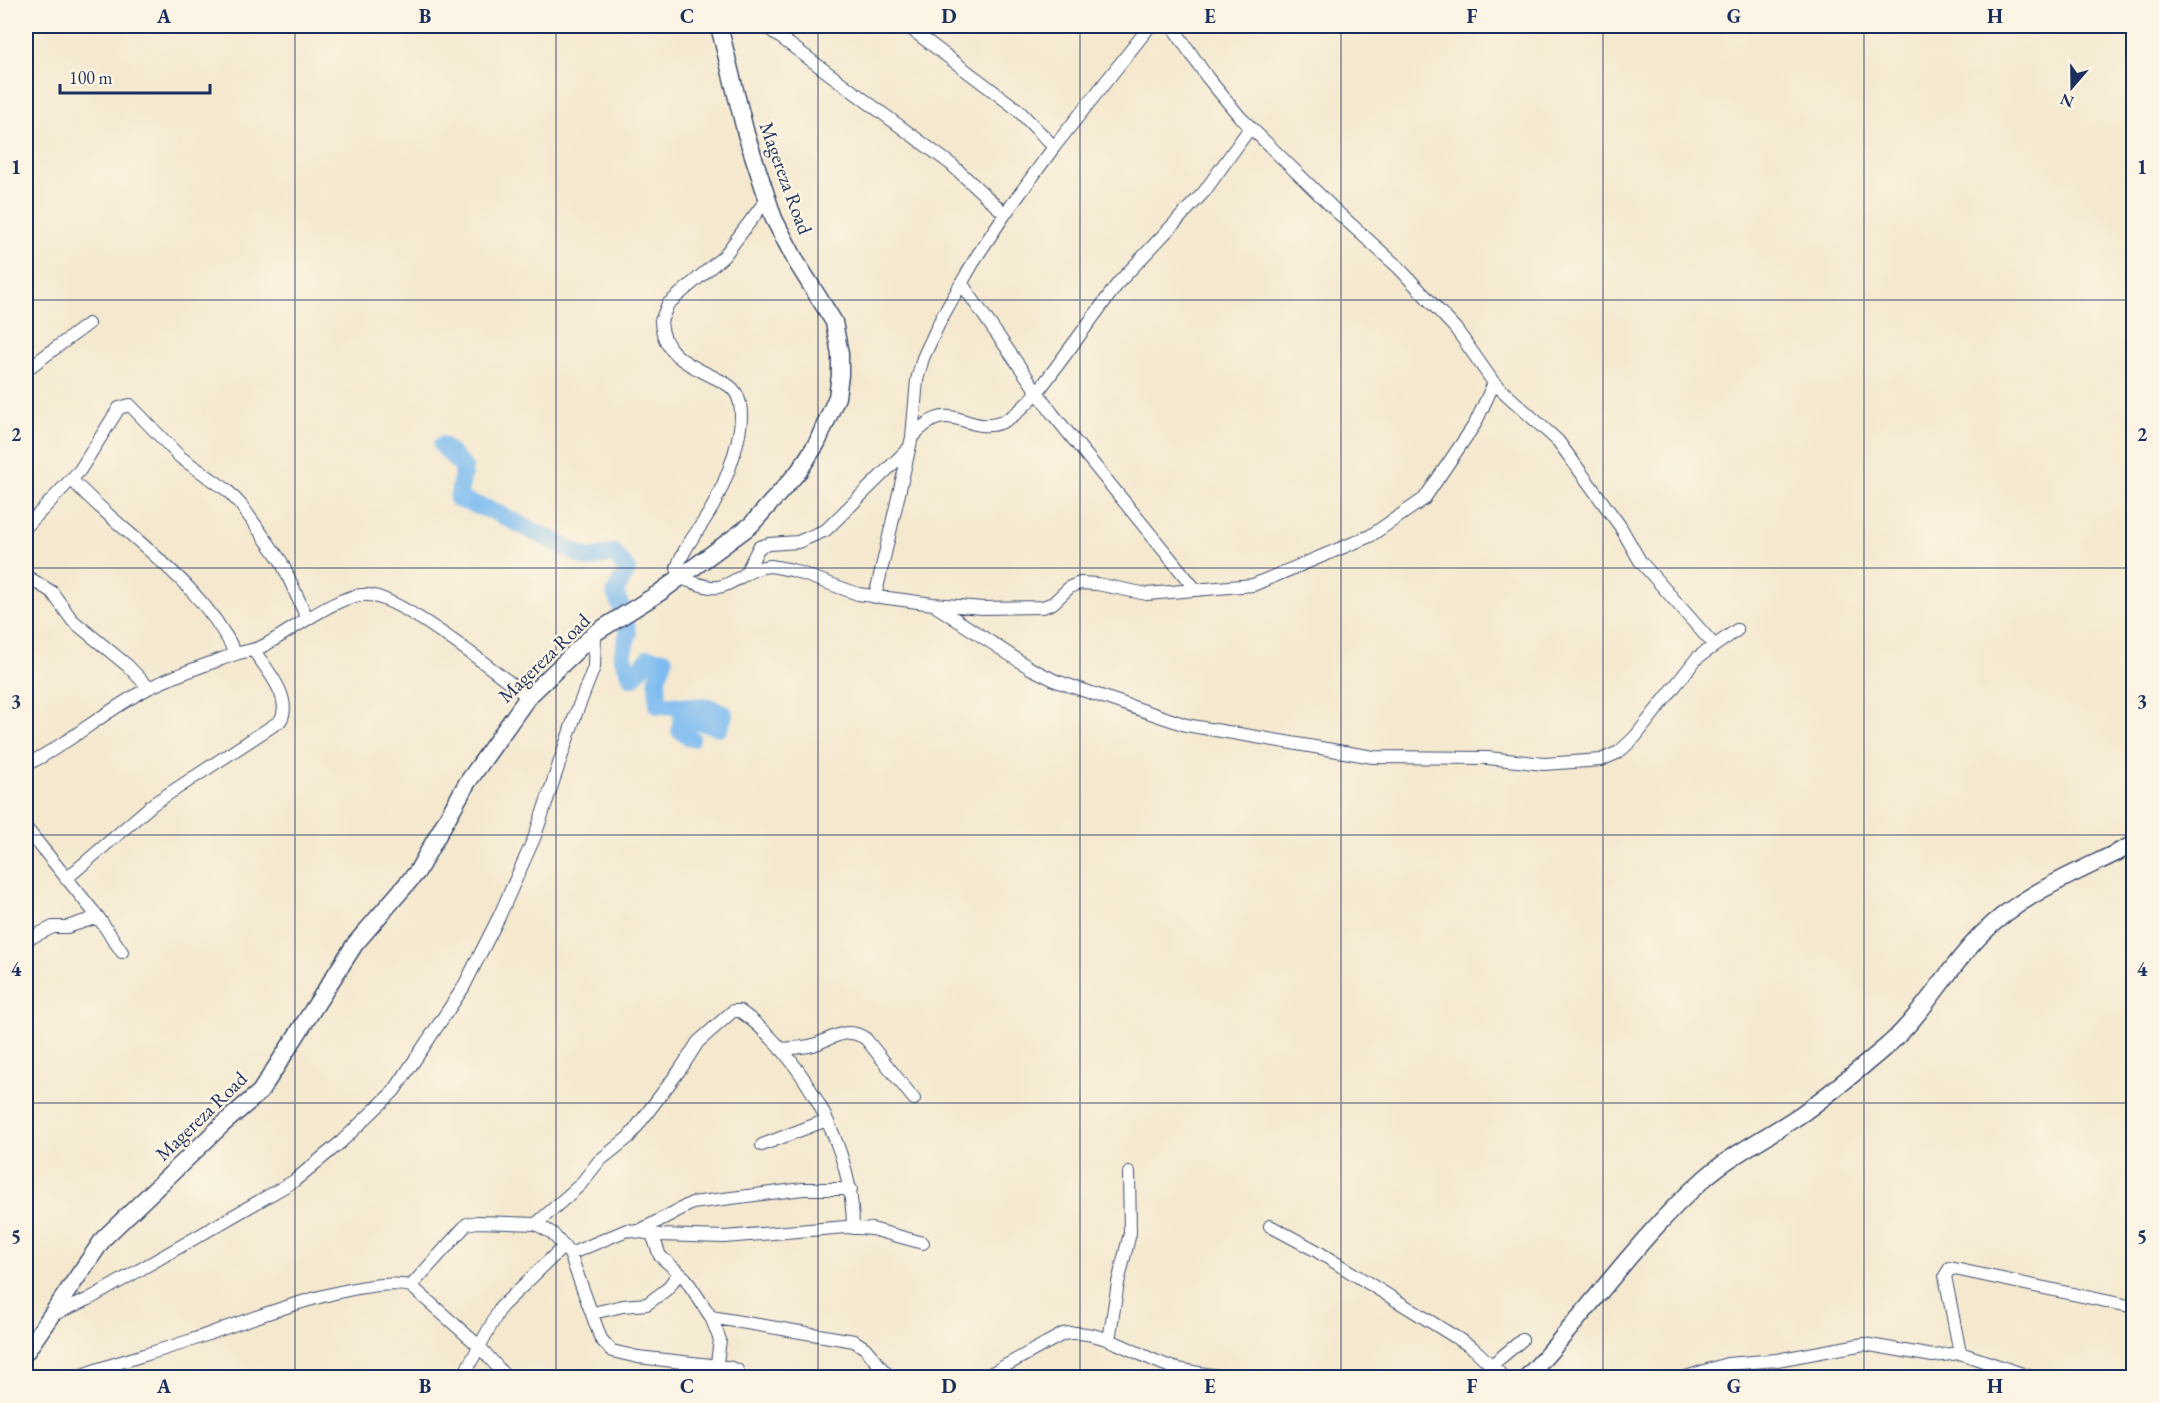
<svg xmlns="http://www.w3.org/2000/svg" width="2159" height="1403" font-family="'EB Garamond',serif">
<rect width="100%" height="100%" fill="#fcf5e5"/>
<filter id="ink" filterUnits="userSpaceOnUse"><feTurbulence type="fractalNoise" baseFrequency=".0167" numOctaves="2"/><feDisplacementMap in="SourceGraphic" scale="12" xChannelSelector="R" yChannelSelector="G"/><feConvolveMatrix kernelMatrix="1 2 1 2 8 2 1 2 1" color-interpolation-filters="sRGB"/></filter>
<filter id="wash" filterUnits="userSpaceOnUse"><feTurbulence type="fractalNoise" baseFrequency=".008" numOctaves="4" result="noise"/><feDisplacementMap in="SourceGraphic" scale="24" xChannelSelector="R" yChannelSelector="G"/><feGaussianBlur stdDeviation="1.35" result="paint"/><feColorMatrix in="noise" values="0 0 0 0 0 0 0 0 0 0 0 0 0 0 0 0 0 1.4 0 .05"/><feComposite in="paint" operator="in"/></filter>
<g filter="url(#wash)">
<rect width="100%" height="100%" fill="#f4e8ce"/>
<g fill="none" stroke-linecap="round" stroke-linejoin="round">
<path stroke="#7dbbf0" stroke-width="18" d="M442,445L464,468L458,499L493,511L589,559L614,553L627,570L615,592L624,615L628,634L622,656L632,678L649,658L664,660L657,678L658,705L709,707L724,714L720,727L682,717L680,730L691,738"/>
</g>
</g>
<g filter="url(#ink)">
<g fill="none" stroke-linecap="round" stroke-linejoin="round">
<defs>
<path id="street" d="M765,26L952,165L1005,214
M907,26L1017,109L1054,147
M1172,26L1207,77L1240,117L1335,210L1398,267L1456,329L1494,383L1558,441L1620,526L1640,561L1713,644
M767,199L724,256L668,304L661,321C663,362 701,368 728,385C758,404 728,475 716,500C705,524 685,543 677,568L680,578C691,581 707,589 718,587C735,585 747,567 771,566L792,570L858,594L933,604L983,608L1043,607L1053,603L1070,587L1080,583L1097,584L1147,594L1253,585L1370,536L1424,499L1475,424L1494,383
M962,284L1052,413L1196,590
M26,370L88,324
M912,437C951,394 964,435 1000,423C1014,418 1026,404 1037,393L1119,282L1204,192L1250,128
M72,480C128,539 199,579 236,654
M26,527L80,470L119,408L130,405L180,457L227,490L241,505L281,561L307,618
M747,571L759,547L769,544L798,542L826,530L909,448
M26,576L52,592L72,620L128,666L149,688
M875,597L912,437L917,380L923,358L941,319L977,256L1005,214L1054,147L1150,26
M937,607L1030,668L1056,681L1186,725L1373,757L1488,758L1544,764L1601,760L1619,752L1635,737L1697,658L1737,630
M26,765C69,744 105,710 149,688C175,675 205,665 233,655C243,651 253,651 263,646C289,633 340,592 368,595C402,597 499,674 528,697
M26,828L98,917L122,952
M66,879L153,804L280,721C294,700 266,668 254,651
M26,940L53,927H67L98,917
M780,1049C791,1048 802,1048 813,1045C832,1039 847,1025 866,1039L914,1099
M762,1145L827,1120
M536,1224L580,1185L599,1161L629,1137L682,1067L698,1042L733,1011H740C804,1057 853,1149 853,1228
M1270,1226L1315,1250L1473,1348L1505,1378
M639,1231L692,1203L803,1189H851
M652,1234L660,1256L685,1278L711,1317L854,1341L865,1348L890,1378
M570,1254L627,1230L660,1235L724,1237L846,1227L872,1229L923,1243
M411,1286L467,1224L477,1222L536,1224L552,1233L570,1254L601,1339L612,1351L638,1357L728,1367L737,1370L740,1378
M593,1313L623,1306L647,1304L667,1289L679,1273
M52,1315L89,1299L294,1181L341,1142L394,1091L463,988L499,917L535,836L575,716L594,667L595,633
M711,1317L720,1340L715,1378
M1109,1340L1118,1283L1130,1233L1129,1173
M1960,1353L1945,1276L1950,1268L2134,1307
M1493,1364L1522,1340
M74,1378C112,1363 151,1354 189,1341C240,1323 360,1275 411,1286L479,1346L507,1378
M462,1378L501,1307L564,1246
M983,1378L1063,1334C1101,1327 1138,1357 1174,1368C1194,1373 1214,1375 1234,1378
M1683,1378L1727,1364L1777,1360L1864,1344L1933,1356L1960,1353L2034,1378"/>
<path id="secondary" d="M26,1352L104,1238L223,1124L260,1092L355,944L417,872L467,783L528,697L595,633L659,593L751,525L799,471L817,443L837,397L840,375V354L834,322L797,263L774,219L746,134L719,26
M1526,1378C1588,1313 1637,1238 1705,1178C1735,1152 1771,1135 1803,1113C1832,1092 1861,1068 1888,1045C1925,1012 1947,969 1982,934C2023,892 2082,871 2134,844"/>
</defs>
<use href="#street" stroke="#3c4b6f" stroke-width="14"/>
<use href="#secondary" stroke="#3c4b6f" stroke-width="19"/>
<use href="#street" stroke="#fff" stroke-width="12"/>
<use href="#secondary" stroke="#fff" stroke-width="16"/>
</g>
</g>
<path fill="none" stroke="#1b2f5e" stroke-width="1.5" stroke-opacity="0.55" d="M295,26V1378M556,26V1378M818,26V1378M1080,26V1378M1341,26V1378M1603,26V1378M1864,26V1378M26,300H2134M26,568H2134M26,835H2134M26,1103H2134"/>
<g text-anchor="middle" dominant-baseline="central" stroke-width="5" stroke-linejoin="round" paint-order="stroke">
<g font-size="20" fill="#1b2f5e" stroke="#fcf5e5">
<text transform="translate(786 178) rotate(70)">Magereza Road</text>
<text transform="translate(544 658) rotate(-44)">Magereza Road</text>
<text transform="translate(201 1116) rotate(-44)">Magereza Road</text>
</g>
</g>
<rect width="2159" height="1403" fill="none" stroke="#fcf5e5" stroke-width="66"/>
<g transform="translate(2072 87) rotate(200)" stroke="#fcf5e5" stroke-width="4.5" paint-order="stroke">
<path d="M0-4.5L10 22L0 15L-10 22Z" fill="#1b2f5e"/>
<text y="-9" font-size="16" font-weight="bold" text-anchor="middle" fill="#1b2f5e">N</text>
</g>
<path d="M60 84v9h150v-9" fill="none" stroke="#1b2f5e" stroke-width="3"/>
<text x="69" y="84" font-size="18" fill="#1b2f5e" stroke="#fcf5e5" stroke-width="4.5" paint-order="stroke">100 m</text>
<rect x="33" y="33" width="2093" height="1337" fill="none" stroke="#1b2f5e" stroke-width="2"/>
<g font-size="20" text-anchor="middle" font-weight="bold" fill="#1b2f5e">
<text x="164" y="23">A</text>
<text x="425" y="23">B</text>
<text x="687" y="23">C</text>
<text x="949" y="23">D</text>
<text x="1210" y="23">E</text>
<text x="1472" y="23">F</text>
<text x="1734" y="23">G</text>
<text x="1995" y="23">H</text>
<text x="16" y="174">1</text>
<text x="2142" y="174">1</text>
<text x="16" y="441">2</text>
<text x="2142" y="441">2</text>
<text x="16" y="708">3</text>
<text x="2142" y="708">3</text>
<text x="16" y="976">4</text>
<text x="2142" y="976">4</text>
<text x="16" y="1243">5</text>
<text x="2142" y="1243">5</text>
<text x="164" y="1393">A</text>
<text x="425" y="1393">B</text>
<text x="687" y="1393">C</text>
<text x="949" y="1393">D</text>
<text x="1210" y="1393">E</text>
<text x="1472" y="1393">F</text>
<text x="1734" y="1393">G</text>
<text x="1995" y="1393">H</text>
</g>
</svg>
